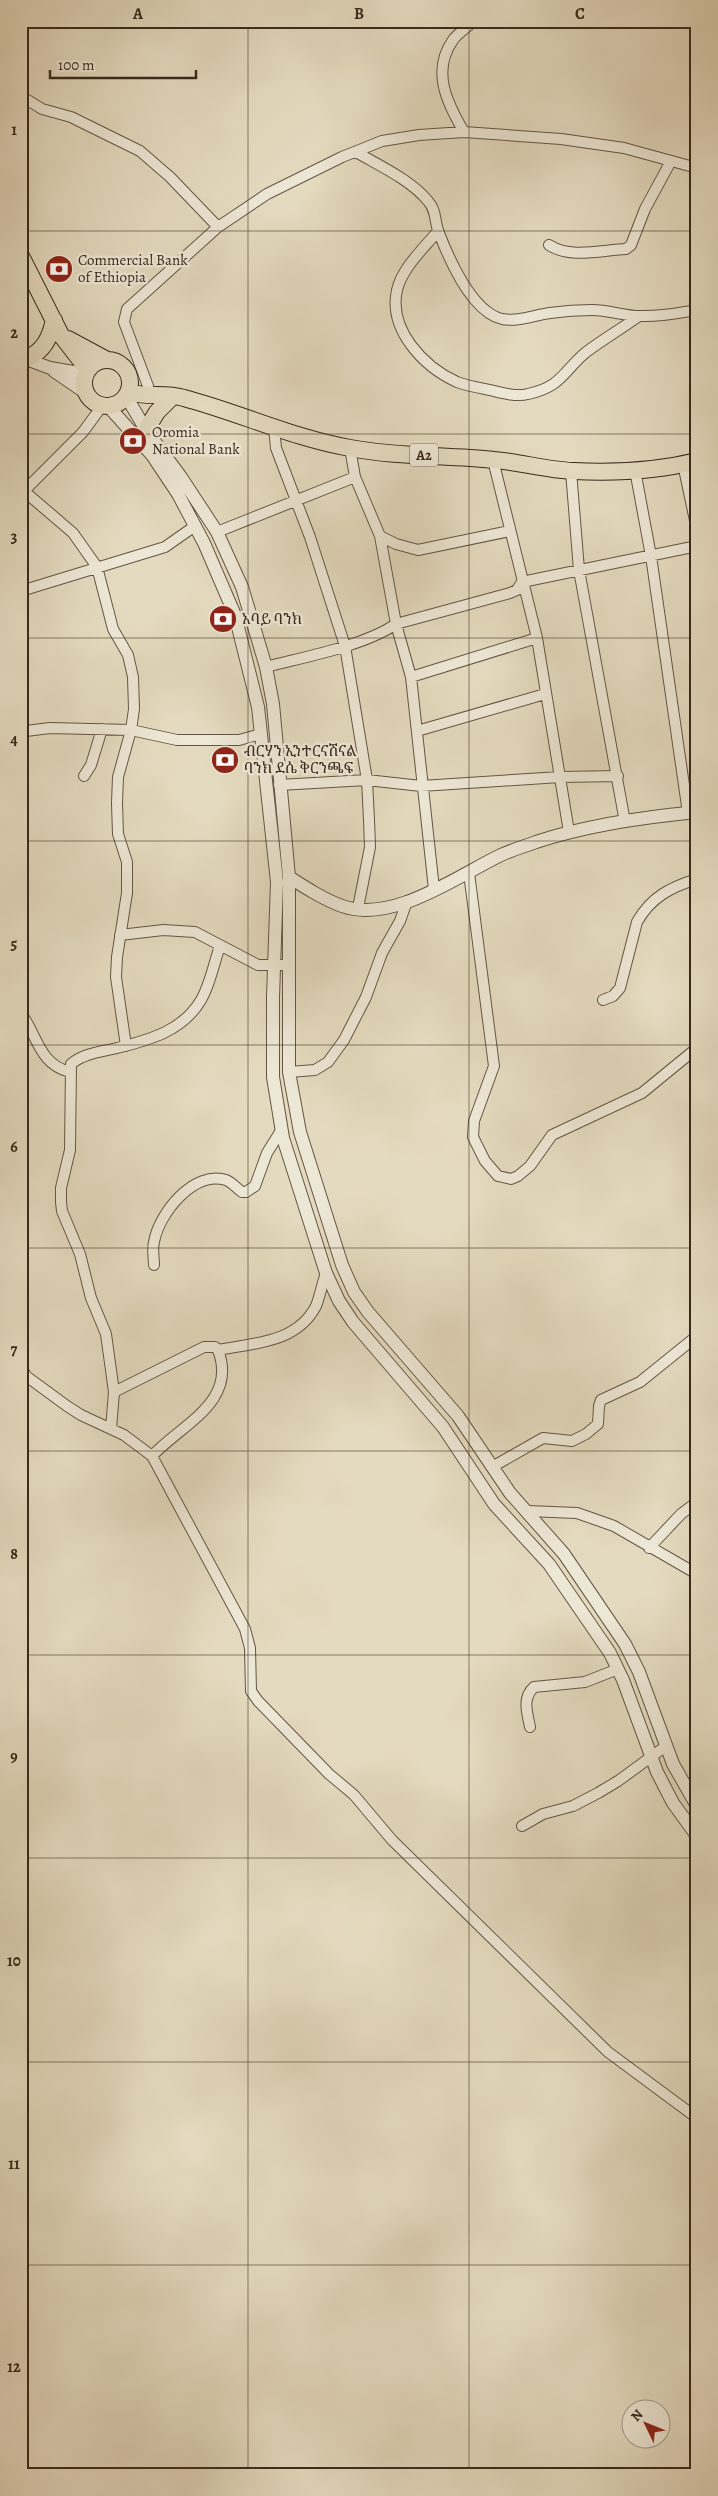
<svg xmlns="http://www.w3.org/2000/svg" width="718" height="2496" font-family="Alegreya,'Noto Serif Ethiopic',serif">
<rect width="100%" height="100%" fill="#e4dabf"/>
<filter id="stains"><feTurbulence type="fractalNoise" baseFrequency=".004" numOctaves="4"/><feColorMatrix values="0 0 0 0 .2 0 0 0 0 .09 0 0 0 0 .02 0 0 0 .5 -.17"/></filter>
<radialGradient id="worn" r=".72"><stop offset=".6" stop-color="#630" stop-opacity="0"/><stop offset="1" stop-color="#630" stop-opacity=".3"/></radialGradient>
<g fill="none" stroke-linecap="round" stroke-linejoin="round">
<defs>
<path id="minor" d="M21,96L42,109L71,117L140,151L170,177L218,227
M464,132C447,103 431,71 453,40C458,33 467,28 473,21
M356,152C380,166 411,180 428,201C437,211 434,221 439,233C449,259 472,312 502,319C519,322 534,315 550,313C564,311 578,310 592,310C609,310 624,316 640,316C660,317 678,313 697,310
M438,231C424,248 402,268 397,290C388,330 424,367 457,382C467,386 480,388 490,390C502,393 516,397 528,394C561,387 563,372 585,353C602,340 621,329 639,316
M549,245C570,259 602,250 626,249L631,245L645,209L671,161
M148,386L124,322L127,309L218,227L267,194L342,157L382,141L419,135L464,132L561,139L624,148L697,168
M102,406L83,432L24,491L73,533L97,567L113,629L128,655L133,677L134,709L131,730L118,777L117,803L118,834L127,862V893L117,957L116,977L126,1046
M274,428L276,448L310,537L345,646L367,780L369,820L370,847L358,908
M350,448L355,477L380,536L396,624L411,677L434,889
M493,460L537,638L569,832
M683,464L697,530
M635,470L651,556L688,813
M571,471L579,570L625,822
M217,532L355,477
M380,536L396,544L418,550L510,531
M21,591L165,547L195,526
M266,667C304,657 364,646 396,624L510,593L517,590L522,582L697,546
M411,677L537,638
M26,731L50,728L131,730L177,740H239L261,734
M417,731L545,694
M84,776L91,765L102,729
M279,785L367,780L421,786L560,777L618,776
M469,873L494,1066L474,1121L473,1137L485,1161L498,1176L511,1179L518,1176L530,1166L552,1135L642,1093L697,1048
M120,935L163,930L195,932L258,965H288
M603,1000L613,996L620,988L637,922C651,897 671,887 697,879
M21,1013C38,1037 39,1064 70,1072
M289,1072L315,1070L328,1062L344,1040L366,997L382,953L400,921L407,901
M154,1265C154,1258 152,1249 154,1242C159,1213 194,1170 226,1180C233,1183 236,1188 242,1192H246L255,1186L267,1153L282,1129
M21,1367L26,1376L67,1406L81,1415L124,1435L152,1456L245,1629L250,1648L251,1691L258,1701L329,1774L354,1795L392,1840L608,2052L697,2118
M114,1392L204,1347H215L218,1350C254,1343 297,1343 316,1306C320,1296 322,1284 326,1273
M111,1429L114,1392L106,1334L91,1298L80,1254L62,1211L61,1202V1188L70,1150L71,1064C84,1053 101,1052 117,1048C149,1040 183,1031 201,1000C210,985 214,963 220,946
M152,1456C182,1424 238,1402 218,1350
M492,1467L543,1438L572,1441L586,1434L598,1424L599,1406L601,1400L640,1382L697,1336
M527,1511L577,1513L614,1526L697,1574
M649,1548L681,1514L697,1502
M530,1727C527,1712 522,1698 534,1687L585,1682L618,1669
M522,1826L543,1814L573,1806L598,1793L618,1781L666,1746"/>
<path id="tertiary" d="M21,357L50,368L85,374
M54,371L86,393
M126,396L146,430L181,477L217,532L242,587L266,667L273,704L289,877V1072L300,1132L342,1265L354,1292L368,1312L458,1416L510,1493L564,1554L625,1644L639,1672L673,1764L697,1806
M108,406L152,455L178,494L204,543L235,615L258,707L277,882L273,997V1077L283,1138L326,1273L339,1301L353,1322L443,1427L494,1504L549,1564L610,1653L623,1680L657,1772L673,1803L697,1836
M289,877C306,888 323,899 342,906C393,924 457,876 501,855C512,850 525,846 536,842C587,825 644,817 697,812"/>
<path id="trunk" d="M21,256L61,335L88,370
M68,339L107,360
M26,359C44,351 50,338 54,320
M84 383a23 23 0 1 1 46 0a23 23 0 1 1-46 0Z
M128,392C147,398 165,392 184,398C240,413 293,438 350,448C397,457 446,455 494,460C520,462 546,470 573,471C614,473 657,471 697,461
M146,430L157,412L173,396"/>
</defs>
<use href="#minor" stroke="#645645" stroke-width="12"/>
<use href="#tertiary" stroke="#645645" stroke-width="14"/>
<use href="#trunk" stroke="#392a1c" stroke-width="18"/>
<use href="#minor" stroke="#ede7d5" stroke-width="10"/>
<use href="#tertiary" stroke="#ede7d5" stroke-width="12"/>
<use href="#trunk" stroke="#e4dabf" stroke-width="16"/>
</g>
<path fill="none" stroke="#392a1c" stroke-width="1" stroke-opacity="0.55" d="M248,21V2475M469,21V2475M21,231H697M21,434H697M21,638H697M21,841H697M21,1045H697M21,1248H697M21,1451H697M21,1655H697M21,1858H697M21,2062H697M21,2265H697"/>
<defs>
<symbol id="bank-disc" viewBox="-11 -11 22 22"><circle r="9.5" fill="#8f2418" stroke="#ede7d5"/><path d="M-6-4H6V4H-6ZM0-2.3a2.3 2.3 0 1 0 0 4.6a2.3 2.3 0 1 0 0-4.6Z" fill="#fff"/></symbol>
</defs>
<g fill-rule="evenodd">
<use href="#bank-disc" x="43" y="253" width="32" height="32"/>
<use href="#bank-disc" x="117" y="425" width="32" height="32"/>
<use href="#bank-disc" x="207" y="603" width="32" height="32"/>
<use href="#bank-disc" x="209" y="744" width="32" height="32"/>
</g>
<g text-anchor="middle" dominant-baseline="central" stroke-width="5" stroke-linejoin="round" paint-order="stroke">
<rect fill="#ede7d5" stroke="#6f6354" stroke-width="1" x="410" y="443.5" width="28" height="23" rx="4"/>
<g font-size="14" font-weight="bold" fill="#392a1c">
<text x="424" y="455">A2</text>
</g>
<g font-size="15" fill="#392a1c" stroke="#ede7d5" text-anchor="start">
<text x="78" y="260">Commercial Bank<tspan x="78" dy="17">of Ethiopia</tspan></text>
<text x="152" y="432">Oromia<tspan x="152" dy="17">National Bank</tspan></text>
<text x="242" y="619">አባይ ባንክ</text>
<text x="244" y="751">ብርሃን ኢንተርናሽናል<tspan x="244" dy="17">ባንክ ደሴ ቅርንጫፍ</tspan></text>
</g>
</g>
<rect width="718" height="2496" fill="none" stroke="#e4dabf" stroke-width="55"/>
<g transform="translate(646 2424) rotate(313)"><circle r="24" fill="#ede7d5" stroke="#a59b8b"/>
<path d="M0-4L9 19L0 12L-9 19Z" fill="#8f2418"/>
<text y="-8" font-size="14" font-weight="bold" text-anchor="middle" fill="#392a1c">N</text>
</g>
<path d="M50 70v8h146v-8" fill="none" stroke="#392a1c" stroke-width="2.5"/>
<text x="58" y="70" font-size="15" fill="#392a1c" stroke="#ede7d5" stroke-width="4" paint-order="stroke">100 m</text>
<rect x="28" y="28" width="662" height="2440" fill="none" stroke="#392a1c" stroke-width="2"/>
<g font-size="16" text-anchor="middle" font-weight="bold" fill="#392a1c">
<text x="138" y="19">A</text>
<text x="359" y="19">B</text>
<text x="580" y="19">C</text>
<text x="14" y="135">1</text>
<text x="14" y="338">2</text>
<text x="14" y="542">3</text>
<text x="14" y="745">4</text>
<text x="14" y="949">5</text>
<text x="14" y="1152">6</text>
<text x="14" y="1355">7</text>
<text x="14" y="1559">8</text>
<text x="14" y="1762">9</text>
<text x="14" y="1966">10</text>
<text x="14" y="2169">11</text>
<text x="14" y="2372">12</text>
</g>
<rect width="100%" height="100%" filter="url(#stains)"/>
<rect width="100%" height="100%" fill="url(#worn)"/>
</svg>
